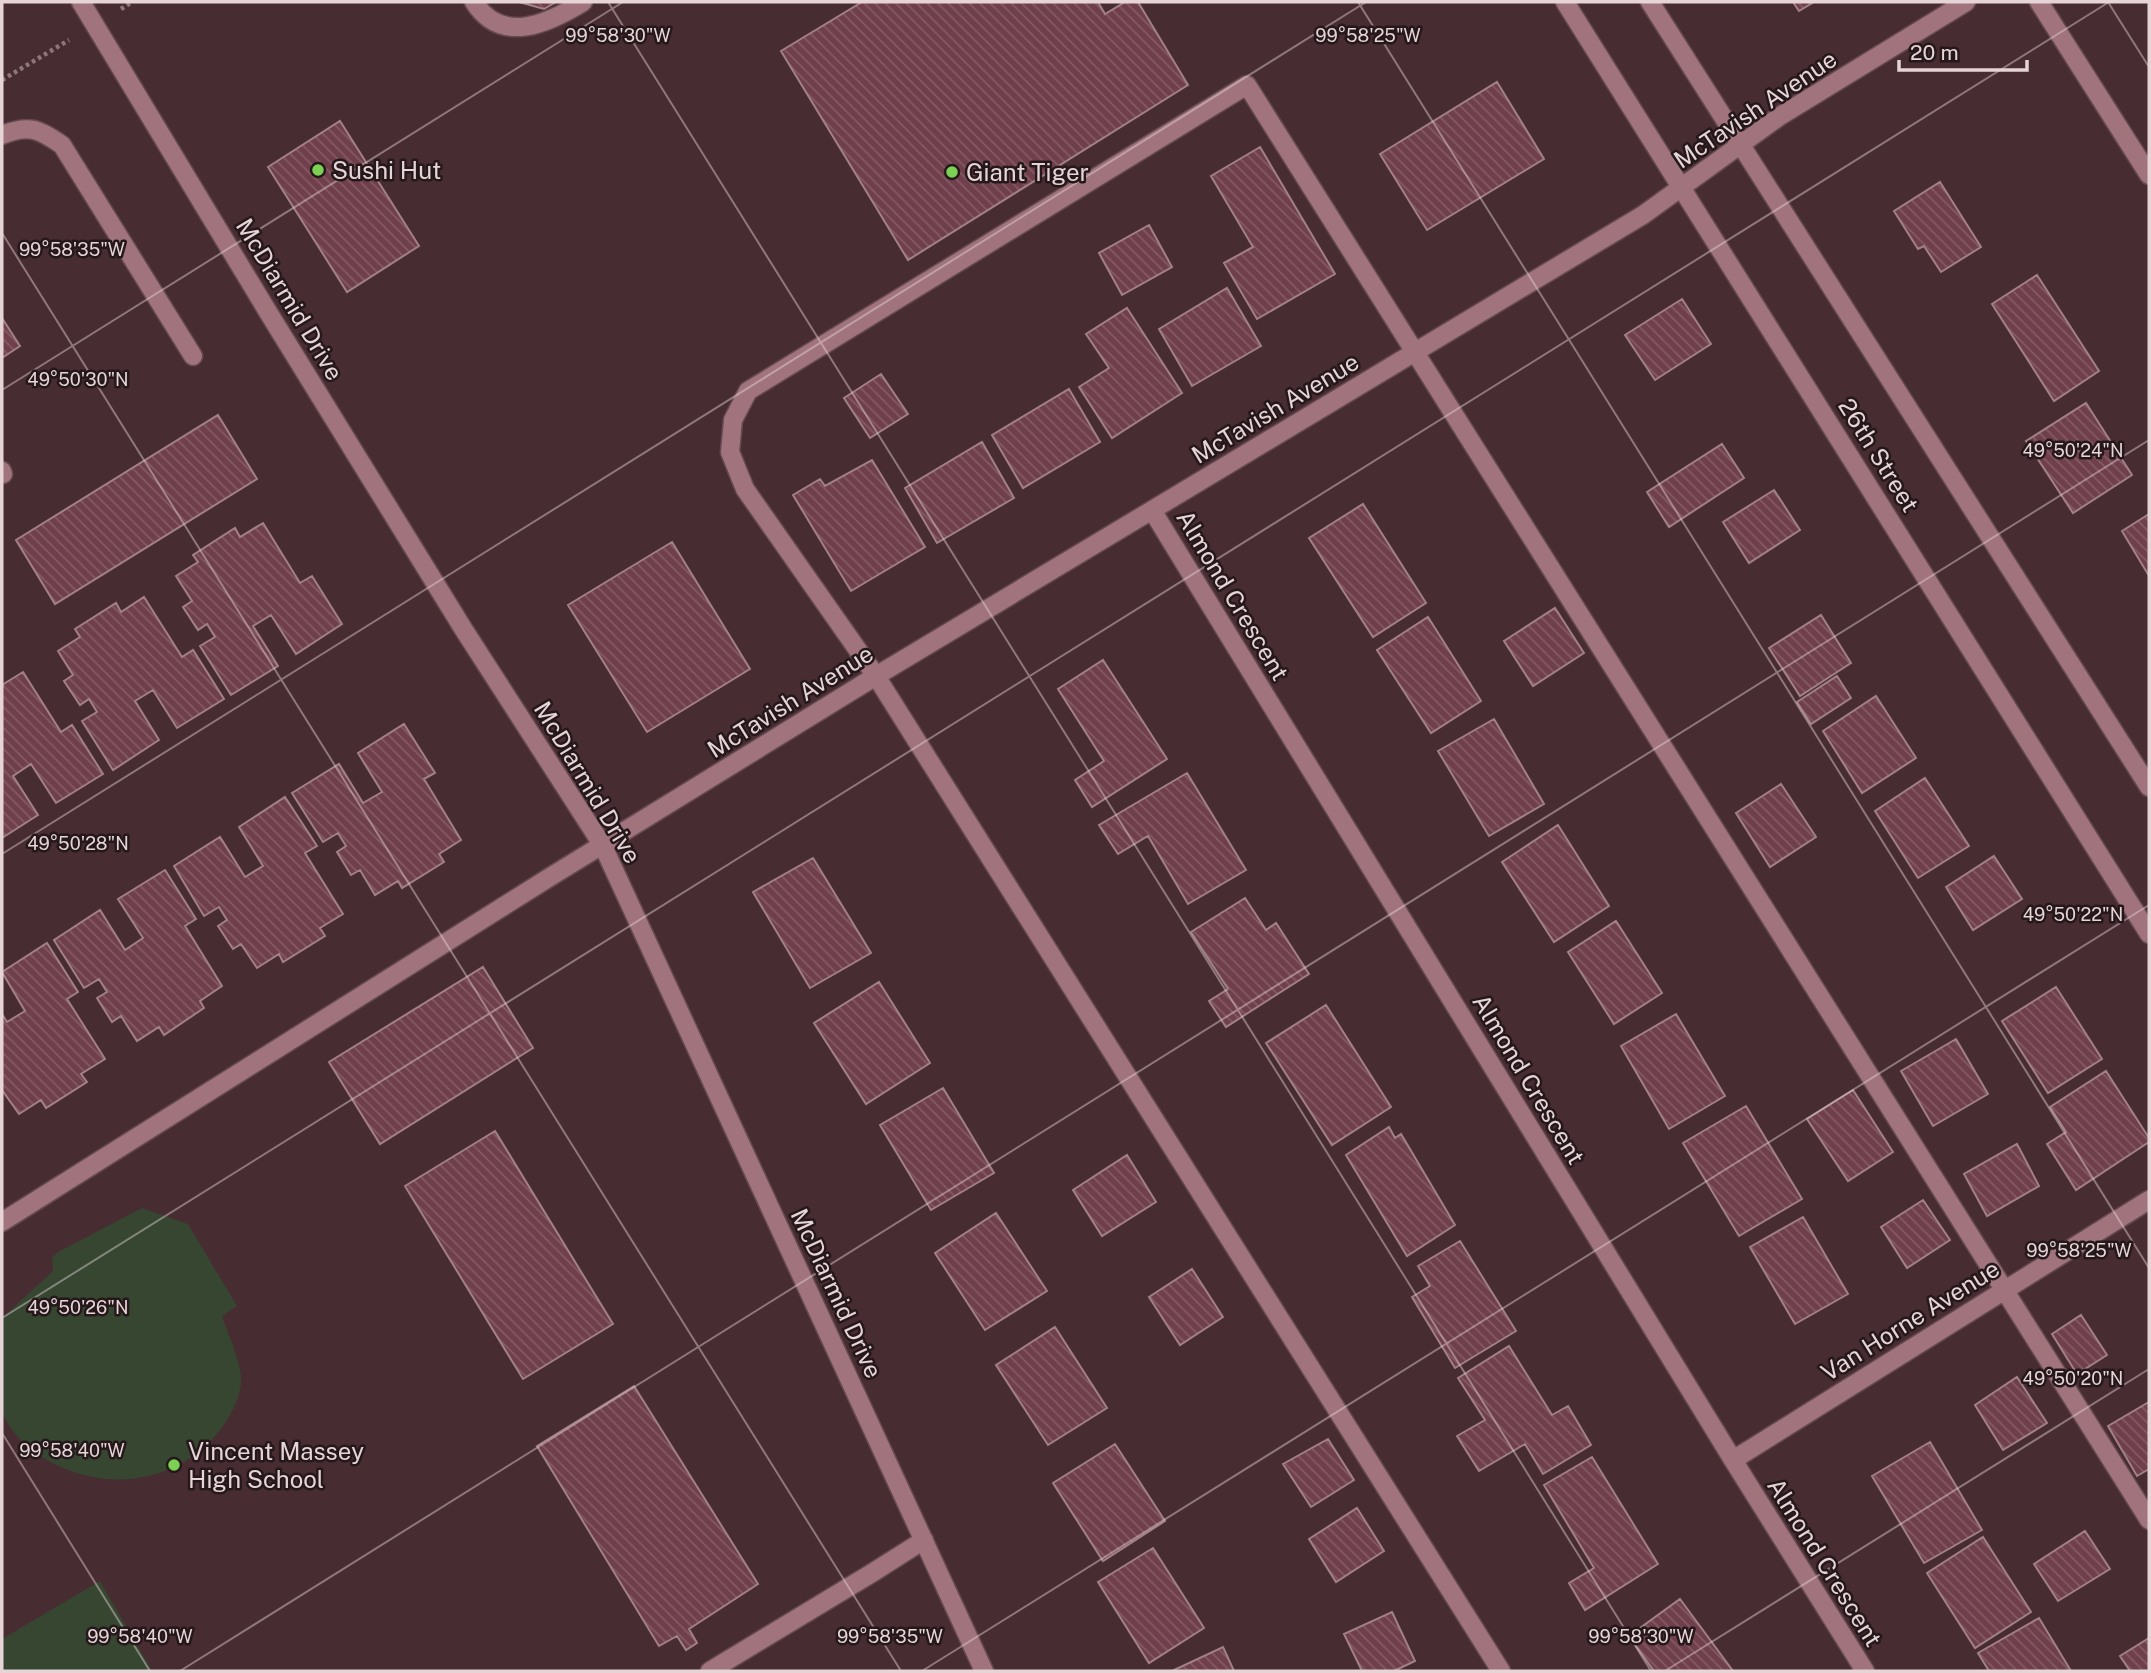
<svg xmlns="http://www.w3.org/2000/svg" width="2151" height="1673" font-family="'Public Sans',sans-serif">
<defs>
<pattern id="building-back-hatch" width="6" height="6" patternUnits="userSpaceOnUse" patternTransform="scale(1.75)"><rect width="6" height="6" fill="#6f3f4b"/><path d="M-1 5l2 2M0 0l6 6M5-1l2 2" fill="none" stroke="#845a64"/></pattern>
</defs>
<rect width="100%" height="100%" fill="#472c32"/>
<path fill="#364630" d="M142,1208L188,1224L237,1306L222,1316C227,1331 241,1363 241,1377C242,1395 232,1413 223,1426C181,1485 102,1495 42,1457C25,1446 11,1433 3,1414C0,1403 2,1335 2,1318L53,1271L52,1258L58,1252Z
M100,1581L152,1671H2V1639Z"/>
<path fill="url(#building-back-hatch)" stroke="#a18087" stroke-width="2" d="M519,2H556L544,9Z
M862,2H1098L1105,14L1125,2H1138L1188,85L908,260L781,51Z
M1793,2H1814L1799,11Z
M1497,82L1544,159L1427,230L1380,154Z
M340,121L419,246L347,292L268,167Z
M1260,147L1335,274L1257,319L1224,263L1253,247L1211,176Z
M1940,182L1981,247L1941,272L1924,246L1918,249L1894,211Z
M1149,225L1172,267L1122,295L1099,253Z
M2037,275L2099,371L2054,401L1992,304Z
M1227,288L1261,346L1192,386L1159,329Z
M1682,299L1711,344L1655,380L1625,335Z
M1127,308L1182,393L1112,438L1079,387L1109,368L1086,334Z
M2,318L20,346L2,358Z
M881,374L908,414L870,438L844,398Z
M1069,389L1100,442L1023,488L992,435Z
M2086,403L2132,475L2073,513L2026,441Z
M218,415L257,479L55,604L16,540Z
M982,442L1014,498L937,543L905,488Z
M1722,444L1744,478L1669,527L1647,492Z
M872,460L925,547L851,591L793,495L820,479L825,486Z
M1774,490L1800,530L1749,563L1723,522Z
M1363,504L1426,603L1373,637L1309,538Z
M2149,514V576L2122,531Z
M263,523L300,583L312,576L342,624L296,654L271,615L253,626L278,666L231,695L200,646L215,637L207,624L198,630L183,607L192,601L176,576L198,562L193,555L235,528L240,537Z
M672,542L750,669L647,732L568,605Z
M144,597L182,657L193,650L224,699L177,728L153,690L135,701L159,740L113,770L82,721L97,712L89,699L80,705L64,681L73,675L58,651L80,637L75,629L116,603L121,612Z
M1555,608L1584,653L1533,686L1504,641Z
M1821,615L1851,663L1800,696L1769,648Z
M1428,617L1481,701L1431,733L1377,650Z
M1103,660L1167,759L1092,807L1075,780L1104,761L1058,689Z
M23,672L61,732L72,725L103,774L56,803L31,764L13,776L38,815L2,838V685Z
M1837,676L1851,698L1811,724L1797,702Z
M1876,696L1916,758L1862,793L1823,731Z
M1494,719L1544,804L1489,836L1438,751Z
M404,724L435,773L424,779L461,840L439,854L444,862L402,888L398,881L375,895L360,870L351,875L337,852L346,846L338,833L323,842L292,793L339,764L363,803L382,792L358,753Z
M1187,773L1246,870L1188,904L1148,836L1118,854L1099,825Z
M1925,778L1969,846L1918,878L1875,811Z
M1781,784L1816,837L1770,867L1736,813Z
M285,797L317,846L305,853L343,914L320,928L325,936L283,962L279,954L257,968L241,944L233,949L218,926L227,920L219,907L204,916L174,866L220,837L245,877L263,866L239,827Z
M1558,825L1609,906L1554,942L1502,862Z
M1994,856L2022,899L1973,930L1946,887Z
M813,858L871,953L810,988L753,892Z
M165,870L196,919L185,926L222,986L200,1001L204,1008L164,1035L159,1027L137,1041L121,1016L112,1022L97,998L107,992L99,979L84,988L54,940L100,910L125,950L143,938L118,899Z
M1245,898L1266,930L1276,923L1309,974L1226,1027L1209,1001L1228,989L1191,932Z
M1616,921L1662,993L1614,1024L1568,952Z
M47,943L78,992L67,999L105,1059L81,1074L87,1082L46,1108L41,1100L19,1114L2,1090V1014L7,1022L25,1011L2,972Z
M483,967L533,1048L380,1144L329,1062Z
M879,982L930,1063L866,1104L814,1023Z
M2056,987L2102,1059L2048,1093L2002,1021Z
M1326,1005L1391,1107L1332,1145L1266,1043Z
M1676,1014L1725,1096L1669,1129L1621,1046Z
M1956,1039L1988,1094L1933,1126L1901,1071Z
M2106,1071L2149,1138V1142L2076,1190L2047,1144L2066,1132L2050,1107Z
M943,1088L994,1173L931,1210L880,1125Z
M1853,1090L1893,1152L1848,1181L1807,1119Z
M1746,1106L1802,1199L1739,1236L1683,1143Z
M1389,1127L1395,1138L1401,1134L1455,1225L1407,1256L1346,1155Z
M495,1131L613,1324L523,1379L405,1186Z
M2017,1144L2039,1186L1987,1216L1964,1174Z
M1127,1155L1156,1202L1102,1236L1073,1190Z
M1923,1200L1950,1240L1907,1268L1881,1227Z
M996,1213L1047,1291L985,1330L935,1253Z
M1803,1217L1848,1294L1795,1324L1750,1247Z
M1460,1241L1516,1331L1455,1368L1412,1297L1430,1286L1418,1266Z
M1192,1269L1223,1317L1180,1345L1149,1297Z
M2081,1315L2107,1355L2077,1374L2052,1334Z
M1055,1327L1107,1408L1048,1445L996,1365Z
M1509,1346L1552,1415L1568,1406L1591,1445L1543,1474L1525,1444L1479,1471L1457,1436L1485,1420L1458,1378Z
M2017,1377L2047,1423L2003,1450L1975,1405Z
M634,1386L758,1584L689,1629L697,1643L686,1650L677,1636L659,1646L537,1446Z
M2149,1402V1469L2137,1476L2108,1426Z
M1328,1439L1354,1480L1311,1507L1283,1464Z
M1930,1442L1982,1530L1924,1563L1872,1476Z
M1115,1444L1165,1521L1103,1561L1053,1483Z
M1592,1457L1658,1564L1585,1610L1569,1583L1594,1568L1544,1485Z
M1357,1508L1384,1551L1336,1582L1309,1539Z
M2085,1531L2110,1569L2058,1601L2034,1564Z
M1983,1537L2031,1612L1975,1648L1927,1573Z
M1153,1548L1204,1628L1149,1663L1098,1582Z
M1680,1599L1733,1671H1654L1629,1636Z
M1392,1612L1415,1661L1394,1671H1362L1344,1634Z
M2039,1618L2071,1671H1989L1978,1653Z
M2149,1638V1671H2130L2120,1656Z
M1223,1647L1234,1671H1172Z"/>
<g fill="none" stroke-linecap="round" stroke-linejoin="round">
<defs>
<path id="minor" d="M81,2L268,312L464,630L603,846L984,1671
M474,2C502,46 549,23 583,2
M1565,2L2149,934
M1650,2L2149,787
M2039,2L2149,175
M2,135C29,124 39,129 62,145L193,356
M2,471L3,474
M1152,510L1733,1460L1865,1671
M2,1222L550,877L876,676L1643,215L1780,116L1966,2
M1733,1460L2149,1200
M710,1671L872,1573L924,1540
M1501,1671L876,676L745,489L730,452L733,420L748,391L1247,85L2149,1520"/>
</defs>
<use href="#minor" stroke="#644a50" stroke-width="21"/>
<path stroke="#8e777b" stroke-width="4.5" stroke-dasharray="3.5 3.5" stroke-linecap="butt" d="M121,9L132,2
M2,80L69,40"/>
<use href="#minor" stroke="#a0737d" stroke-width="18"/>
</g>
<path fill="none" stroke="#e6d4d7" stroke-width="2" stroke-opacity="0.45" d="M608,2L1651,1671M1358,2L2149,1268M2108,2L2149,67M2,233L901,1671M2,390L623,2M2,854L1366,2M2,1318L2109,2M2,1433L150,1671M180,1671L2149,440M922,1671L2149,905M1665,1671L2149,1369"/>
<g fill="#7cd155" stroke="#25181b" stroke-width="2.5">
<circle cx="318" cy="170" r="7"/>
<circle cx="952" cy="172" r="7"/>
<circle cx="174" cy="1465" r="7"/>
</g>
<g text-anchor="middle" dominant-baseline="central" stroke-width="5" stroke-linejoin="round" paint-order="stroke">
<g font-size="24" fill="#e6d4d7" stroke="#25181b">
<text transform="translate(1755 109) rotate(-34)">McTavish Avenue</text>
<text transform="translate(290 299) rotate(59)">McDiarmid Drive</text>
<text transform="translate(1275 408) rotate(-31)">McTavish Avenue</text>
<text transform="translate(1879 455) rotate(58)">26th Street</text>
<text transform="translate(1233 595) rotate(59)">Almond Crescent</text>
<text transform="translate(790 701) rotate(-32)">McTavish Avenue</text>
<text transform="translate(588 782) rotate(59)">McDiarmid Drive</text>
<text transform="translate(1529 1079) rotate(59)">Almond Crescent</text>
<text transform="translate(837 1293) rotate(65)">McDiarmid Drive</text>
<text transform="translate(1910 1320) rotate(-32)">Van Horne Avenue</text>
<text transform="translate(1825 1562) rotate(58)">Almond Crescent</text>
</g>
<g font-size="24" fill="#e6d4d7" stroke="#25181b" text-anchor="start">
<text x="332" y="170">Sushi Hut</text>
<text x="966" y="172">Giant Tiger</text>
<text x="188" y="1451">Vincent Massey<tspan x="188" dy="28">High School</tspan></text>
</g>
</g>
<g font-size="18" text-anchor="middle" fill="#e6d4d7" stroke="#25181b" stroke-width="5" stroke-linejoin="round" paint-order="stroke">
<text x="618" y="42">99°58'30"W</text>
<text x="1368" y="42">99°58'25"W</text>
<text x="72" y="256">99°58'35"W</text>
<text x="78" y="386">49°50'30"N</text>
<text x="2073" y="457">49°50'24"N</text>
<text x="78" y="850">49°50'28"N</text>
<text x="2073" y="921">49°50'22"N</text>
<text x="2079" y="1257">99°58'25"W</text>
<text x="78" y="1314">49°50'26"N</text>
<text x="2073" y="1385">49°50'20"N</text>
<text x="72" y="1457">99°58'40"W</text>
<text x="140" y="1643">99°58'40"W</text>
<text x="890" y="1643">99°58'35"W</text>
<text x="1641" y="1643">99°58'30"W</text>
</g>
<rect width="2151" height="1673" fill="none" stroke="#e6d4d7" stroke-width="7"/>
<path d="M1899 60v10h128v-10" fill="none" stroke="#e6d4d7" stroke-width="3.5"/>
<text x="1910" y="60" font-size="21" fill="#e6d4d7" stroke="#25181b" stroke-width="5" paint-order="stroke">20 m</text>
</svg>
